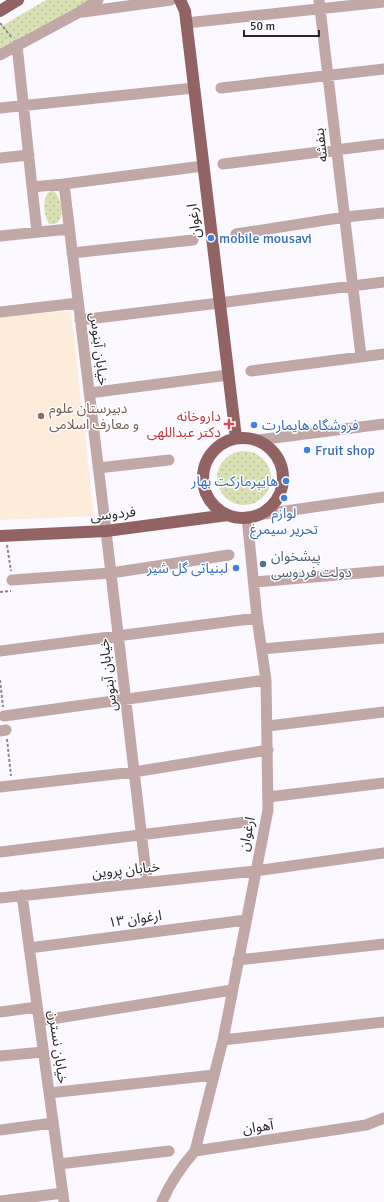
<svg xmlns="http://www.w3.org/2000/svg" width="384" height="1202" font-family="Signika,'Noto Sans Arabic',sans-serif">
<defs>
<pattern id="grass-dots" width="8" height="8" patternUnits="userSpaceOnUse"><rect width="8" height="8" fill="#d9e1b4"/><path d="M2 2h.1M6 6h.1" fill="none" stroke="#bac19b" stroke-width="1.8" stroke-linecap="round"/></pattern>
</defs>
<rect width="100%" height="100%" fill="#fbf8ff"/>
<path fill="#feecdb" d="M71,311L94,516L0,520V316Z"/>
<path fill="url(#grass-dots)" d="M46,0H91L0,53V27Z
M50,191H54C63,199 67,227 49,224C44,215 41,199 50,191Z
M217 478a27 27 0 1 1 54 0a27 27 0 1 1-54 0Z"/>
<g fill="none" stroke-linecap="round" stroke-linejoin="round">
<path stroke="#89868d" stroke-width="2" stroke-dasharray="3 2" stroke-linecap="butt" d="M0,23L12,38
M7,545L11,571
M0,592L11,591
M0,680L3,707
M7,739L11,776"/>
<path stroke="#c2a7a7" stroke-width="11" d="M319,0L361,356
M83,12L171,0
M186,23L384,2
M17,45L32,187L64,184L106,531L147,882
M0,55L78,13L98,0
M221,88L384,69
M0,108L194,88
M0,158L29,155
M223,164L384,144
M64,184L203,166
M32,187L37,232
M236,234L345,217L384,213
M0,236L69,229
M72,253L193,240
M0,312L78,303
M80,320L219,303L384,282
M251,371L384,354
M89,393L228,375
M258,440L384,424
M98,468L169,460
M257,515L384,497
M12,580L111,573L229,555
M255,582L384,571
M262,649L384,638
M0,651L257,618
M4,716L266,680
M268,726L384,712
M0,731L6,730
M0,787L134,772L268,750
M268,797L384,783
M0,852L246,822
M22,895L64,1202
M0,898L255,871L384,853
M29,948L246,920
M238,960L384,944
M0,1012L37,1007
M39,1021L232,990
M223,1040L384,1022
M0,1056L43,1052
M49,1093L214,1075
M0,1130L53,1123
M195,1151L223,1040L268,810L266,680L257,618L247,517
M59,1164L169,1151
M0,1201L63,1193
M162,1202C170,1183 181,1167 195,1151L366,1125L384,1118"/>
<path stroke="#916363" stroke-width="12" d="M180,0L185,11L236,438
M0,11L18,0
M203 478a40 40 0 1 1 80 0a40 40 0 1 1-80 0Z
M0,536L106,531L228,515"/>
</g>
<g fill="#3f7fe0" stroke="#fff" stroke-width="1.5">
<circle cx="211" cy="238" r="4"/>
<circle cx="254" cy="425" r="4"/>
<circle cx="307" cy="450" r="4"/>
<circle cx="286" cy="481" r="4"/>
<circle cx="284" cy="498" r="4"/>
<circle cx="236" cy="568" r="4"/>
</g>
<circle fill="#8d6e63" stroke="#fff" stroke-width="1.5" cx="41" cy="416" r="4"/>
<path fill="#e0444e" stroke="#fff" stroke-width="1.5" d="M227 418h4v4h4v4h-4v4h-4v-4h-4v-4h4z"/>
<circle fill="#5c6f8a" stroke="#fff" stroke-width="1.5" cx="263" cy="564" r="4"/>
<g text-anchor="middle" dominant-baseline="central" stroke-width="3" stroke-linejoin="round" paint-order="stroke">
<g font-size="14" fill="#29262d" stroke="#fff">
<text transform="translate(321 145) rotate(-97)">بنفشه</text>
<text transform="translate(194 221) rotate(-97)">ارغوان</text>
<text transform="translate(99 349) rotate(83)">خیابان آبنوس</text>
<text transform="translate(113 514) rotate(-6)">فردوسی</text>
<text transform="translate(108 675) rotate(-97)">خیابان آبنوس</text>
<text transform="translate(247 834) rotate(-78)">ارغوان</text>
<text transform="translate(126 870) rotate(-6)">خیابان پروین</text>
<text transform="translate(135 919) rotate(-8)">ارغوان ۱۳</text>
<text transform="translate(58 1047) rotate(82)">خیابان نسترن</text>
<text transform="translate(258 1127) rotate(-8)">آهوان</text>
</g>
<g font-size="14" fill="#366cbe" stroke="#fff" text-anchor="start">
<text x="219" y="238">mobile mousavi</text>
<text x="262" y="425">فروشگاه هایمارت</text>
<text x="315" y="450">Fruit shop</text>
<text x="278" y="481" text-anchor="end">هایپرمارکت بهار</text>
<text x="284" y="513" text-anchor="middle">لوازم<tspan x="284" dy="16">تحریر سیمرغ</tspan></text>
<text x="228" y="568" text-anchor="end">لبنیاتی گل شیر</text>
</g>
<g font-size="14" fill="#785e54" stroke="#fff" text-anchor="start">
<text x="49" y="408">دبیرستان علوم<tspan x="49" dy="16">و معارف اسلامی</tspan></text>
</g>
<g font-size="14" fill="#be3a42" stroke="#fff" text-anchor="end">
<text x="221" y="416">داروخانه<tspan x="221" dy="16">دکتر عبداللهی</tspan></text>
</g>
<g font-size="14" fill="#4e5e75" stroke="#fff" text-anchor="start">
<text x="271" y="556">پیشخوان<tspan x="271" dy="16">دولت فردوسی</tspan></text>
</g>
</g>
<path d="M244 30v6h75v-6" fill="none" stroke="#29262d" stroke-width="2"/>
<text x="250" y="30" font-size="12" fill="#29262d" stroke="#ffffff" stroke-width="3" paint-order="stroke">50 m</text>
</svg>
